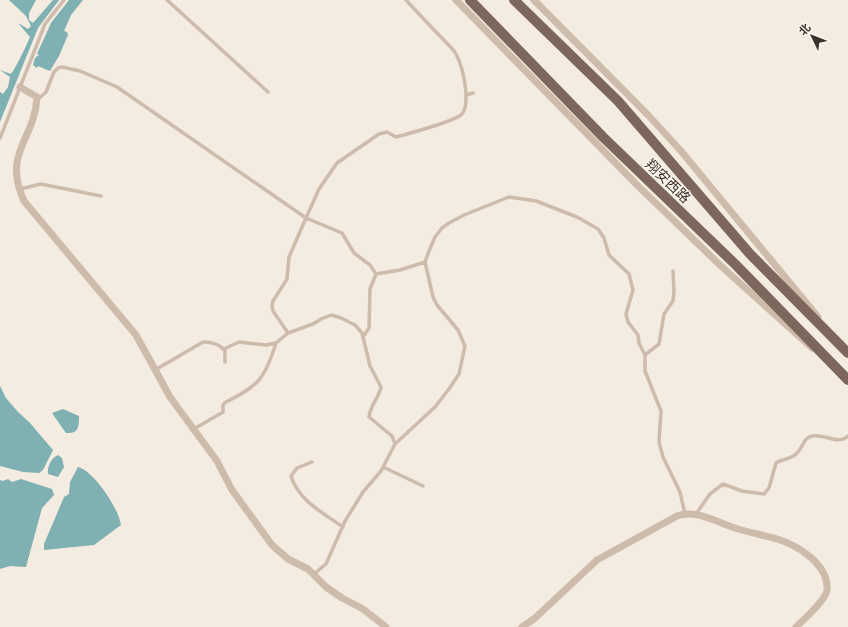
<svg xmlns="http://www.w3.org/2000/svg" width="848" height="627" font-family="Helvetica,'Noto Sans SC',sans-serif">
<rect width="100%" height="100%" fill="#f4ebe1"/>
<path fill="#7fb0b2" d="M9,0H36L29,13V20L33,23L53,0H59L38,28L0,122V92L3,94L8,87L10,77L0,70L11,74C15,70 27,44 30,37L18,23L28,29L31,26L26,16Z
M69,0H83L71,15L64,31L67,32L68,35L59,56L50,71L38,66L37,68L33,65L35,58L39,55L37,54L51,23Z
M0,386L6,398L18,412L30,423L53,450L43,470L39,473L23,472L0,466Z
M63,409L79,416C79,428 78,434 66,433L52,413Z
M58,455L62,458L64,467L58,477L48,474C47,467 51,458 58,455Z
M78,467C94,471 119,509 121,525L94,545L44,550V544L64,497L69,494L70,482Z
M8,479L12,482L21,479L52,489L54,495L42,508L26,567L10,566L0,569V480L3,481Z"/>
<g fill="none" stroke-linecap="round" stroke-linejoin="round">
<path stroke="#cdbbac" stroke-width="3.5" d="M167,0L268,92
M466,95L473,93
M37,100L46,92L54,72L58,68L62,67L80,71L117,87L306,218L342,233L354,253L370,265L376,274L370,289L369,328L363,337
M0,138L45,24L64,0
M20,189L41,184L101,196
M673,271L674,291L673,301L664,314L659,344L645,355V371L661,411L659,442L663,457L680,492L685,514
M376,274L400,270L425,262
M288,333L273,311L272,306L273,301L287,279L289,257L306,218L319,189L337,163L379,134L387,132L396,137C407,134 456,121 462,114C471,102 463,67 456,54C453,48 446,43 442,38C430,26 418,13 406,0
M224,349L239,342L266,345L276,343L288,333L313,324L321,319L331,315L341,318L355,325L362,333L370,366L381,387C379,398 370,405 369,417L392,436L395,444L381,471L363,492L345,521L326,564L314,574
M155,370L203,342C212,342 220,344 225,351V362
M194,429L223,412V405L226,402C259,386 265,378 276,343
M395,444L435,407L449,389L459,374L465,346L458,330L437,305L433,297L425,262L429,251L435,237L442,228L449,223L464,215L509,197L536,201L577,217L598,229L604,238L609,255L629,274L633,290L626,314L628,322L638,335L639,343L645,355
M312,462L297,468L291,476C298,500 323,513 343,527
M383,467L423,486
M696,514L710,494L723,484L742,491L764,494L769,488L776,463C782,459 791,459 796,454C803,448 803,438 812,436C825,433 837,446 848,436"/>
<path stroke="#cdbbac" stroke-width="7" d="M456,0L639,187L721,266L812,348
M534,0L648,115L681,151L818,317
M20,87L37,97C35,140 2,152 24,201L136,335L170,397L217,461L232,490L272,545L288,559L308,569L326,587L342,598L363,609L386,627
M522,627L534,619L597,560L677,516C698,509 718,523 738,529C751,533 764,535 777,539C797,545 829,564 827,590C826,600 804,619 796,627"/>
<path stroke="#7d675c" stroke-width="10" d="M470,0L603,137L736,265L848,380
M514,0L618,101L750,254L848,353"/>
</g>
<g text-anchor="middle" dominant-baseline="central" stroke-width="3" stroke-linejoin="round" paint-order="stroke">
<g font-size="14" fill="#3b302b" stroke="#fbf5ee">
<text transform="translate(668 181) rotate(44)">翔安西路</text>
</g>
</g>
<g transform="translate(812 36) rotate(313)" stroke="#fbf5ee" stroke-width="3" paint-order="stroke">
<path d="M0-3L7 15L0 10L-7 15Z" fill="#3b302b"/>
<text y="-6" font-size="11" font-weight="bold" text-anchor="middle" fill="#3b302b">北</text>
</g>
</svg>
